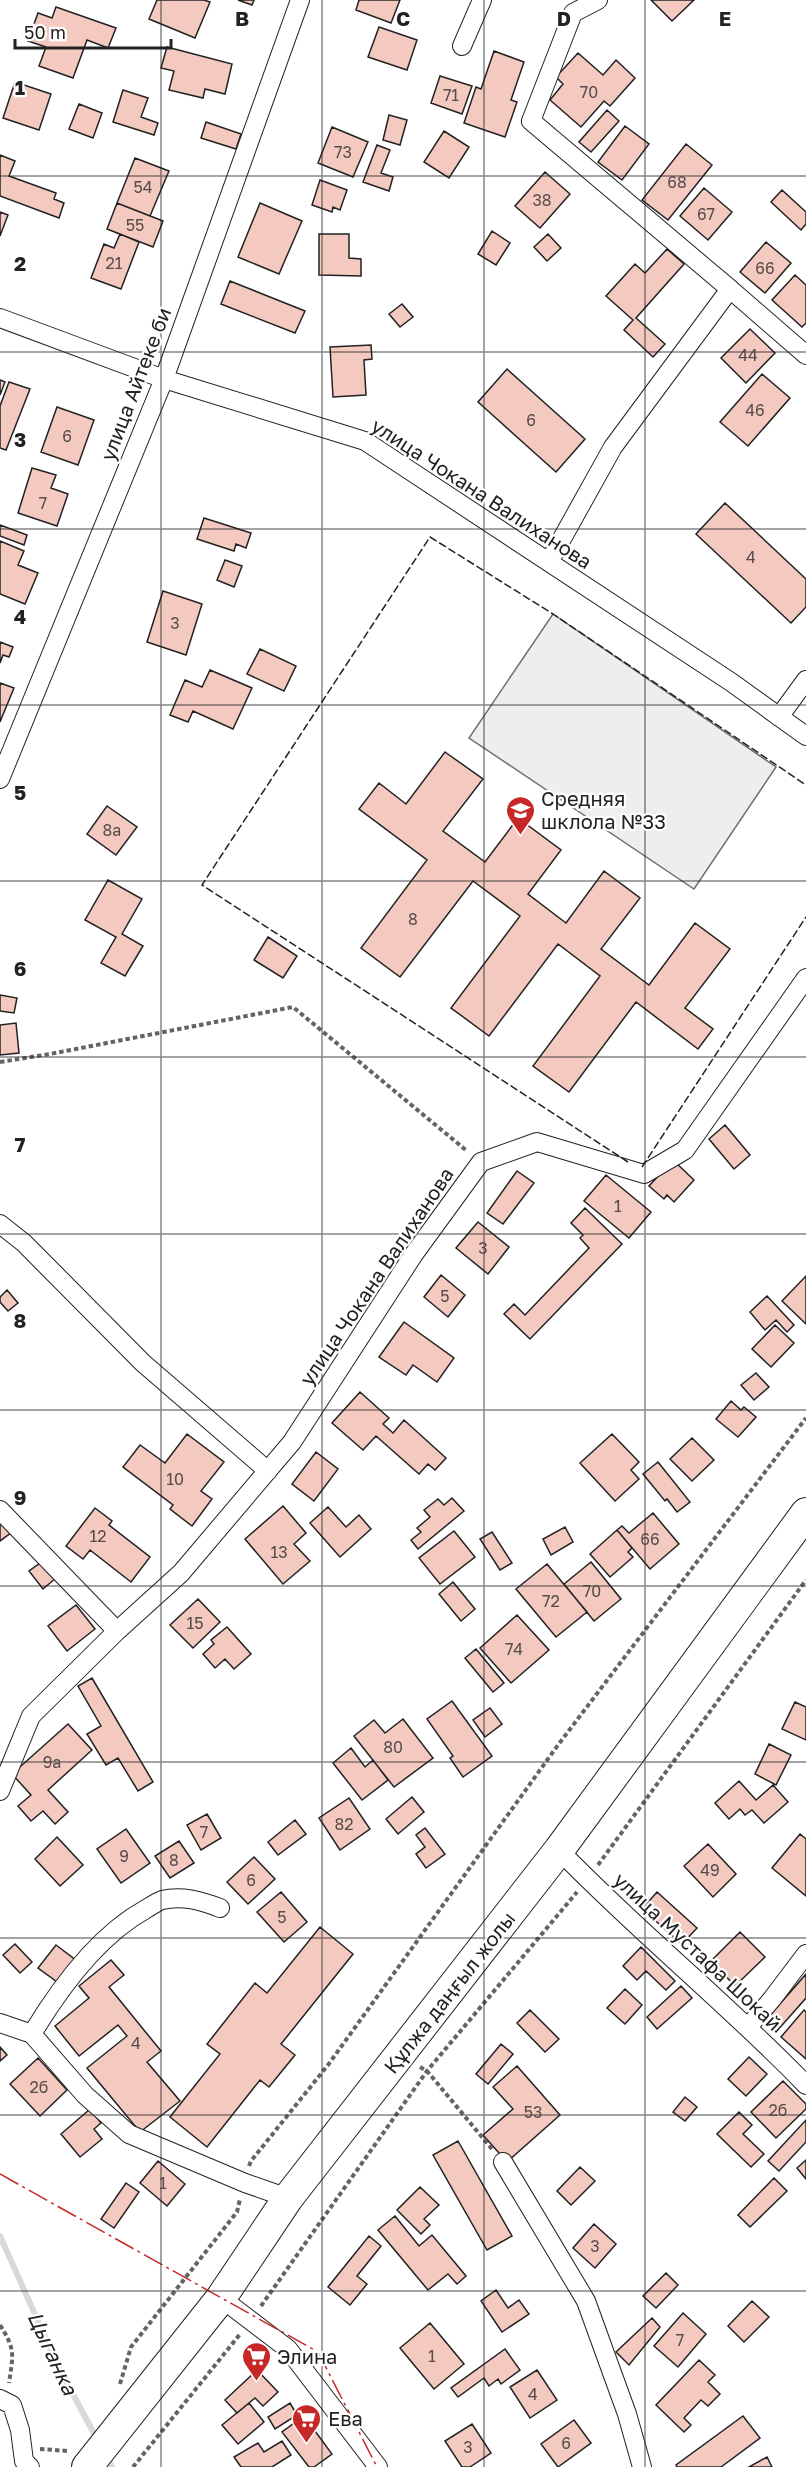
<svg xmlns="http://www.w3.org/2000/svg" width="806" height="2467" font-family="'Golos Text',sans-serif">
<rect width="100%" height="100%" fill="#fff"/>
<path fill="#eee" stroke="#6f6f6f" stroke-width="1.5" d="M553,614L776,767L694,889L469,738Z"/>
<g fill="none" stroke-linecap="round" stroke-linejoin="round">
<path stroke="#d9d9d9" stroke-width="6" d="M0,2236L59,2368L97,2439
M106,2456L112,2467"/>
</g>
<path fill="#f3c9c0" stroke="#222" stroke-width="1.5" d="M157,0H204L210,2L195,38L149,19Z
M238,0H254L252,5Z
M359,0H400L391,23L356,10Z
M651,0H694L672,21Z
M56,7L116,28L108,48L87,40L73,78L39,66L46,47L28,41L38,13L52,18Z
M379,27L417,40L407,70L368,57Z
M167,47L232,64L225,94L205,89L203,98L169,90L174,71L161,68Z
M494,51L524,62L511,100L517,102L505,137L464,123L476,87L481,89Z
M578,53L603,75L616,60L635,78L610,106L604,101L581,127L550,100L563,84L556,77Z
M440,76L472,86L462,114L431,103Z
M15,82L51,94L39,130L3,118Z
M123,90L148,98L141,117L158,123L154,135L113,122Z
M79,104L102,113L93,138L69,129Z
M607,110L619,121L591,152L579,142Z
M389,115L407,120L400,145L383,140Z
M206,122L241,134L236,149L201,138Z
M625,126L649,144L622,180L598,162Z
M332,127L368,142L353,177L318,163Z
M444,131L469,147L449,178L424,162Z
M686,144L712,165L668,220L642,200Z
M377,145L390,150L381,173L393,177L389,191L363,182Z
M0,155L15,161L9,176L56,193L54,199L64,203L59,218L0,196Z
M135,158L169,171L150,216L117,203Z
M545,172L570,194L540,228L515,206Z
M320,180L347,190L340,210L333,207L332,212L312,205Z
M704,188L732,212L708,240L680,216Z
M782,190L806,212V224L801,230L771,202Z
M117,203L163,221L153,247L107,229Z
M260,203L302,221L279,274L238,257Z
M0,212L8,215L0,236Z
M492,231L510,243L496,265L478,254Z
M120,234L139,242L121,289L91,278L104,244L114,248Z
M319,234H349V258L361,259V276L319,275Z
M548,234L561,248L547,261L534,247Z
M766,242L791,263L765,293L740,272Z
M667,249L684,264L636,318L665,344L653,357L624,330L633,320L606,296L635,264L645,273Z
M795,275L806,285V323L802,327L772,300Z
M230,281L305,311L295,333L221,304Z
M402,304L413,317L400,327L389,314Z
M750,329L775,353L746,383L721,358Z
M371,345L372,359L364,360L366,395L333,397L330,347Z
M507,369L585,439L556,472L478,402Z
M762,374L790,398L748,446L720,422Z
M0,380L5,382L0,395Z
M9,382L30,389L6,450L0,448V406Z
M57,407L94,420L78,465L41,452Z
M32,468L56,475L51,488L68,494L57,526L18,513Z
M725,503L806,579V607L791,623L696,534Z
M204,518L251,533L246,548L236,544L234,551L197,539Z
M0,525L27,535L24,545L0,536Z
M0,541L24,551L18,565L38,573L25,604L0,594Z
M225,560L242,566L234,587L217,580Z
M163,591L202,604L186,655L147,642Z
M0,642L13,647L9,657L3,655L0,663Z
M260,649L296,666L284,691L247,674Z
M210,670L252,688L233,729L193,711L188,722L170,715L185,680L202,687Z
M0,683L14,688L0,722Z
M445,752L483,779L443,831L485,862L518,818L561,850L528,894L566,923L604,871L640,898L601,949L649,985L695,923L730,949L685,1008L713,1029L698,1049L636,1002L569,1092L533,1066L600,976L558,944L489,1036L451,1008L520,916L473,881L400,977L361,948L427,860L359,809L379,783L406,804Z
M107,806L137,827L116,855L87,834Z
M108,880L142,899L122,934L143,946L125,976L101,963L116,937L85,920Z
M268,937L297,956L283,978L254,960Z
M0,995L17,998L14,1013L0,1011Z
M16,1023L19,1053L0,1055V1025Z
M725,1125L750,1155L734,1169L709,1139Z
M673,1160L694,1180L674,1202L667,1195L664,1199L649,1186Z
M517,1171L534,1183L503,1224L487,1213Z
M606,1175L651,1212L629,1238L584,1201Z
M585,1208L622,1244L530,1339L504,1314L514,1304L525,1315L589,1248L580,1238L583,1235L571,1223Z
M478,1222L509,1247L488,1274L456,1248Z
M441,1275L465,1295L448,1317L424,1297Z
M806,1276V1324L782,1301Z
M7,1290L18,1303L8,1311L0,1302V1297Z
M767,1296L794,1325L787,1332L776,1320L765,1330L750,1312Z
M404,1322L454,1358L437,1382L413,1365L406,1375L379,1357Z
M775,1325L794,1343L771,1367L752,1349Z
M756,1373L769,1387L754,1400L741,1385Z
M360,1392L389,1418L383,1424L393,1433L404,1420L446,1458L435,1470L428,1464L419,1474L376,1436L363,1450L332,1423Z
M731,1401L741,1410L744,1407L756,1417L738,1437L716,1419Z
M187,1434L224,1462L201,1491L212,1499L192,1526L170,1509L173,1505L123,1467L140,1445L165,1463Z
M612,1434L639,1462L631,1470L639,1479L615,1501L580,1463Z
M692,1438L714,1460L692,1481L670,1459Z
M316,1452L338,1469L314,1501L292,1484Z
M658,1462L690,1502L677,1512L667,1499L665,1501L643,1474Z
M452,1498L464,1511L418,1549L411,1540L421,1532L417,1528L430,1517L424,1510L438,1499L444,1505Z
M283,1506L306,1533L294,1544L310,1561L283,1584L245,1539Z
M328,1507L346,1527L359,1515L371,1529L340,1557L310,1523Z
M95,1508L112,1521L109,1525L150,1557L131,1582L90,1550L83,1559L66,1546Z
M653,1513L679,1544L650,1569L617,1530L622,1526L629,1533Z
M0,1516L12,1532L0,1541Z
M565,1527L573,1542L551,1555L543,1539Z
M617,1530L632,1548L628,1552L633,1557L610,1577L590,1554Z
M454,1531L475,1557L440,1584L419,1558Z
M492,1532L512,1563L500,1570L480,1539Z
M43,1561L56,1578L43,1589L29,1571Z
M591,1562L621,1599L594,1621L564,1584Z
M547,1564L587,1612L556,1637L516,1589Z
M453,1582L475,1609L461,1621L439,1594Z
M198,1599L220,1622L193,1648L170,1625Z
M76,1605L95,1629L67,1651L48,1626Z
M517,1615L549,1650L511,1683L480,1648Z
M227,1627L251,1654L234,1669L225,1659L215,1668L203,1654L214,1644L211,1640Z
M476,1649L504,1683L493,1692L465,1658Z
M92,1678L153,1782L138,1791L118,1758L106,1765L87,1734L101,1726L78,1686Z
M452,1701L492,1756L463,1777L450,1758L453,1756L427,1719Z
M795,1702L806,1707V1740L782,1729Z
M490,1708L502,1724L485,1737L473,1720Z
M403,1719L433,1758L394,1787L354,1736L374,1720L385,1733Z
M68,1724L92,1750L48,1790L68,1812L55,1824L43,1811L31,1821L18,1806L31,1795L12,1774Z
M769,1744L791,1755L776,1785L755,1774Z
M351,1748L365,1767L373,1760L388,1780L362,1800L333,1763Z
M739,1781L756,1800L773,1785L788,1802L764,1823L752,1810L745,1815L740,1809L729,1819L715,1803Z
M412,1797L424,1812L398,1834L386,1819Z
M349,1798L370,1829L340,1850L319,1818Z
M207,1814L221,1838L201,1850L187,1825Z
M295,1820L306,1834L278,1855L268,1842Z
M425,1828L445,1854L426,1868L416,1854L425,1847L416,1835Z
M126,1829L150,1863L121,1883L97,1849Z
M800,1834L806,1839V1896L772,1868Z
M57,1837L83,1865L60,1886L35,1859Z
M179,1841L194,1863L170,1878L155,1856Z
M708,1844L736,1874L713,1897L684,1866Z
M254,1857L275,1879L248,1904L227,1882Z
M281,1892L307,1922L284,1942L257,1912Z
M657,1892L697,1928L682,1944L642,1909Z
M320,1927L353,1954L281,2044L295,2055L269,2087L260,2080L207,2147L170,2117L220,2054L207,2044L255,1983L267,1993Z
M740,1932L765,1957L735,1986L711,1961Z
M15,1944L32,1962L20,1973L3,1955Z
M56,1945L77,1961L60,1984L38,1968Z
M641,1947L675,1981L666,1990L646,1971L637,1980L623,1966Z
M111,1960L124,1975L109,1987L161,2051L147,2062L180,2101L140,2132L87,2068L127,2036L118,2025L79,2056L55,2026L89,1998L79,1986Z
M806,1974V1998L776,2032L765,2021Z
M681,1986L692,1998L657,2029L647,2017Z
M625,1989L642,2005L625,2024L607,2008Z
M530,2010L559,2039L545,2052L517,2023Z
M804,2010L806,2012V2059L781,2037Z
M501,2044L513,2054L488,2084L476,2074Z
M0,2047L7,2055L0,2061Z
M749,2057L767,2074L746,2096L728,2079Z
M38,2058L67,2090L40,2116L10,2084Z
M517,2066L560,2115L507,2162L483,2135L513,2109L493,2087Z
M783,2081L806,2104V2109L776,2138L751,2112Z
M685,2097L697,2107L685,2121L673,2112Z
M90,2109L101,2123L94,2129L102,2139L80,2157L61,2134Z
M739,2112L752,2125L743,2134L764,2154L751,2167L717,2134Z
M806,2120V2142L779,2171L768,2161Z
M458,2141L512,2236L487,2250L433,2155Z
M806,2160V2179L797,2168Z
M158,2161L185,2184L167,2206L140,2183Z
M580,2167L595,2181L571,2205L557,2191Z
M774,2178L787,2191L750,2227L738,2215Z
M126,2183L139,2192L114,2228L101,2219Z
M420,2187L439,2205L424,2219L430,2225L421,2234L397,2210Z
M395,2216L419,2246L432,2235L466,2276L457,2284L448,2274L428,2290L378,2230Z
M594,2224L616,2244L595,2268L573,2248Z
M369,2236L381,2246L357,2276L367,2284L350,2305L328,2287Z
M666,2273L678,2285L656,2308L643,2296Z
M496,2290L508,2308L519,2300L529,2314L502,2332L481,2301Z
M752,2301L769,2317L744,2342L728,2326Z
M683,2313L706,2334L678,2367L654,2346Z
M652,2318L660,2327L629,2365L616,2352Z
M430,2323L464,2364L434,2389L400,2348Z
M505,2349L520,2370L501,2384L498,2379L489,2386L484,2378L458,2397L451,2388Z
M699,2360L715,2375L708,2382L720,2394L708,2406L701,2400L684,2418L691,2425L684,2432L656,2405Z
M257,2370L278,2392L263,2406L255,2398L237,2413L225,2400Z
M537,2370L557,2400L530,2418L510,2387Z
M249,2403L264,2422L238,2444L222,2425Z
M290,2403L297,2415L275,2429L268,2417Z
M304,2416L332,2454L314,2467H309L282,2432Z
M743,2416L760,2438L721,2467H677L676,2465Z
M574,2420L591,2443L558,2467L541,2444Z
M472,2424L491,2453L470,2467H462L445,2441Z
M282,2441L291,2455L272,2467H241L234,2457L258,2443L264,2452Z
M767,2457L772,2467H749Z"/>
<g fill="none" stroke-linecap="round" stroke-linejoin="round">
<defs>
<path id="minor" d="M598,0L573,13L531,121L730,289
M462,46L482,0
M0,318L164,379L365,441L731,682L806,736
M549,562L613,447L730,289L806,355
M779,717L806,680
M0,779L164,379L300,0
M0,1224L24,1243L143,1363L268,1471
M0,1510L117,1631L181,1573L292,1442L414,1254L481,1162L537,1142L644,1174L685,1150L806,978
M0,1791L31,1716L117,1631
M559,1850C638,1932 727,2003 806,2085
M0,2023L32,2034L85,2095L129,2134L245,2183L288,2198
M748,2027L772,1999L806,1954
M32,2034C59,1989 99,1935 146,1909C151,1906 157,1902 162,1900C182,1895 202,1901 220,1908
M503,2162L586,2301L627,2414L642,2467
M221,2298L288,2349L378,2467
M0,2399L12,2405L20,2430L24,2461L30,2467"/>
<path id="primary" d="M87,2467L221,2298L288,2198L559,1850L806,1513"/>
</defs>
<use href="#minor" stroke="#222" stroke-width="20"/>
<use href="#primary" stroke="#222" stroke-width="32"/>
<path stroke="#646464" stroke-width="4" stroke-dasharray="4.5 3" stroke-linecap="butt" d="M0,1062L50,1054L293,1007L467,1151
M598,1865L806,1580
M420,2067L427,2071L492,2149
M249,2166L251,2161L328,2065L558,1745L806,1418
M261,2306L427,2071L577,1892
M0,2325C16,2350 13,2355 9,2383
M120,2384L131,2347L237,2212L240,2199
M40,2449L68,2451
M133,2467L241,2333"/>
<use href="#minor" stroke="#fff" stroke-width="18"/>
<use href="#primary" stroke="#fff" stroke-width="30"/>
<path stroke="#222" stroke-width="1.5" stroke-dasharray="8 3" stroke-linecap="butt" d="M628,1162L202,885L430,537L553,614L806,785
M642,1167L806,917"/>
<path stroke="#c62828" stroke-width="1.5" stroke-dasharray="21 4.5 3 4.5" stroke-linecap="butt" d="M0,2174L318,2352L377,2467"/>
</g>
<path fill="none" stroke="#222" stroke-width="1.5" stroke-opacity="0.55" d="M161,0V2467M322,0V2467M484,0V2467M645,0V2467M0,176H806M0,352H806M0,529H806M0,705H806M0,881H806M0,1057H806M0,1234H806M0,1410H806M0,1586H806M0,1762H806M0,1938H806M0,2115H806M0,2291H806"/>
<defs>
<symbol id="school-pin" viewBox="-11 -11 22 30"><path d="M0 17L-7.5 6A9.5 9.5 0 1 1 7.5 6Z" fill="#c62828" stroke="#fff"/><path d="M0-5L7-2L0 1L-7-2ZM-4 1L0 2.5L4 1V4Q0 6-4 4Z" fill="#fff"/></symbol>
<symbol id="supermarket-pin" viewBox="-11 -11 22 30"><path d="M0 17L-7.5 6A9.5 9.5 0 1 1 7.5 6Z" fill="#c62828" stroke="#fff"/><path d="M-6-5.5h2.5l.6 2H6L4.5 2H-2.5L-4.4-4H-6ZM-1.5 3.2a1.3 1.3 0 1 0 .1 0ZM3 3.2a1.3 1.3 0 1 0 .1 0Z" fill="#fff"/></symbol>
</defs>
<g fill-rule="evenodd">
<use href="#school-pin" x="504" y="794" width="33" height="45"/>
<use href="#supermarket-pin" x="240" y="2340" width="33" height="45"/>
<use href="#supermarket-pin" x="290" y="2402" width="33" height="45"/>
</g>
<g text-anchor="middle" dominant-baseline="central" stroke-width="4.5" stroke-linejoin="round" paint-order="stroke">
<g font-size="16" fill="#564c4a">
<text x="589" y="92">70</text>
<text x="451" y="95">71</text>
<text x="343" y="152">73</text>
<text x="677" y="182">68</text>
<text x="143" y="187">54</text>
<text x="542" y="200">38</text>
<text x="706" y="214">67</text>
<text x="135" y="225">55</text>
<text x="114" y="263">21</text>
<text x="765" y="268">66</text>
<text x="748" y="355">44</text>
<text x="755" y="410">46</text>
<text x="531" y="420">6</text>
<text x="67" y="436">6</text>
<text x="43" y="503">7</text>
<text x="751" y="557">4</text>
<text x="175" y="623">3</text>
<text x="112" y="830">8а</text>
<text x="413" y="919">8</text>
<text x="618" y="1206">1</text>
<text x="483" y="1248">3</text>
<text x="445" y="1296">5</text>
<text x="175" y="1479">10</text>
<text x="98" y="1536">12</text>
<text x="650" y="1539">66</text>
<text x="279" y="1552">13</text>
<text x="592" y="1591">70</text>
<text x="551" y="1601">72</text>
<text x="195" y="1623">15</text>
<text x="514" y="1649">74</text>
<text x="393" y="1747">80</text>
<text x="52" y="1762">9а</text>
<text x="344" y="1824">82</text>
<text x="204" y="1832">7</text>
<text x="124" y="1856">9</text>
<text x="174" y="1860">8</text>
<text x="710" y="1870">49</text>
<text x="251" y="1880">6</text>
<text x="282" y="1917">5</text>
<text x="136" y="2043">4</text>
<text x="39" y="2087">2б</text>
<text x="778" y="2110">2б</text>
<text x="533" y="2112">53</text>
<text x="163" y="2183">1</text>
<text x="595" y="2246">3</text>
<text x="680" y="2340">7</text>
<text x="432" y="2356">1</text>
<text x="533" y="2394">4</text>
<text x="566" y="2443">6</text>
<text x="468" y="2447">3</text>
</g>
<g font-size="20" fill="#222" stroke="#fff">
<text transform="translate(135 384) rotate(-69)">улица Айтеке би</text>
<text transform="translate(482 493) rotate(33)">улица Чокана Валиханова</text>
<text transform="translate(376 1276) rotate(-56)">улица Чокана Валиханова</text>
<text transform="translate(698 1951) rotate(43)">улица Мустафа Шокай</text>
<text transform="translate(449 1992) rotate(-52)">Құлжа даңғыл жолы</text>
</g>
<g font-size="20" fill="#222" stroke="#fff" text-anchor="start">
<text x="541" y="798">Средняя<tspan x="541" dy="23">шклола №33</tspan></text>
<text x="277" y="2356">Элина</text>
<text x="328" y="2418">Ева</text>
</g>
<g font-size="21" font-style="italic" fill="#222" stroke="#fff">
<text transform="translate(53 2353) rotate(65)">Цыганка</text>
</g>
</g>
<g font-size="20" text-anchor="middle" font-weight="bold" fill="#222" stroke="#fff" stroke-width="4.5" stroke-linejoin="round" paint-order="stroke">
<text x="242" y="26">B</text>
<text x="403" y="26">C</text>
<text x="564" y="26">D</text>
<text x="725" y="26">E</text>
<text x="20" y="95">1</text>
<text x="20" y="271">2</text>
<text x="20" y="447">3</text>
<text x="20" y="624">4</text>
<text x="20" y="800">5</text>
<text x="20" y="976">6</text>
<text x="20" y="1152">7</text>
<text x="20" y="1328">8</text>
<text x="20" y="1505">9</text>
</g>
<path d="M15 39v9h156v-9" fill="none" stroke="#222222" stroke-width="3"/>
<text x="24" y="39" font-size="18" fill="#222222" stroke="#ffffff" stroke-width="4.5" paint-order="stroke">50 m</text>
</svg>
